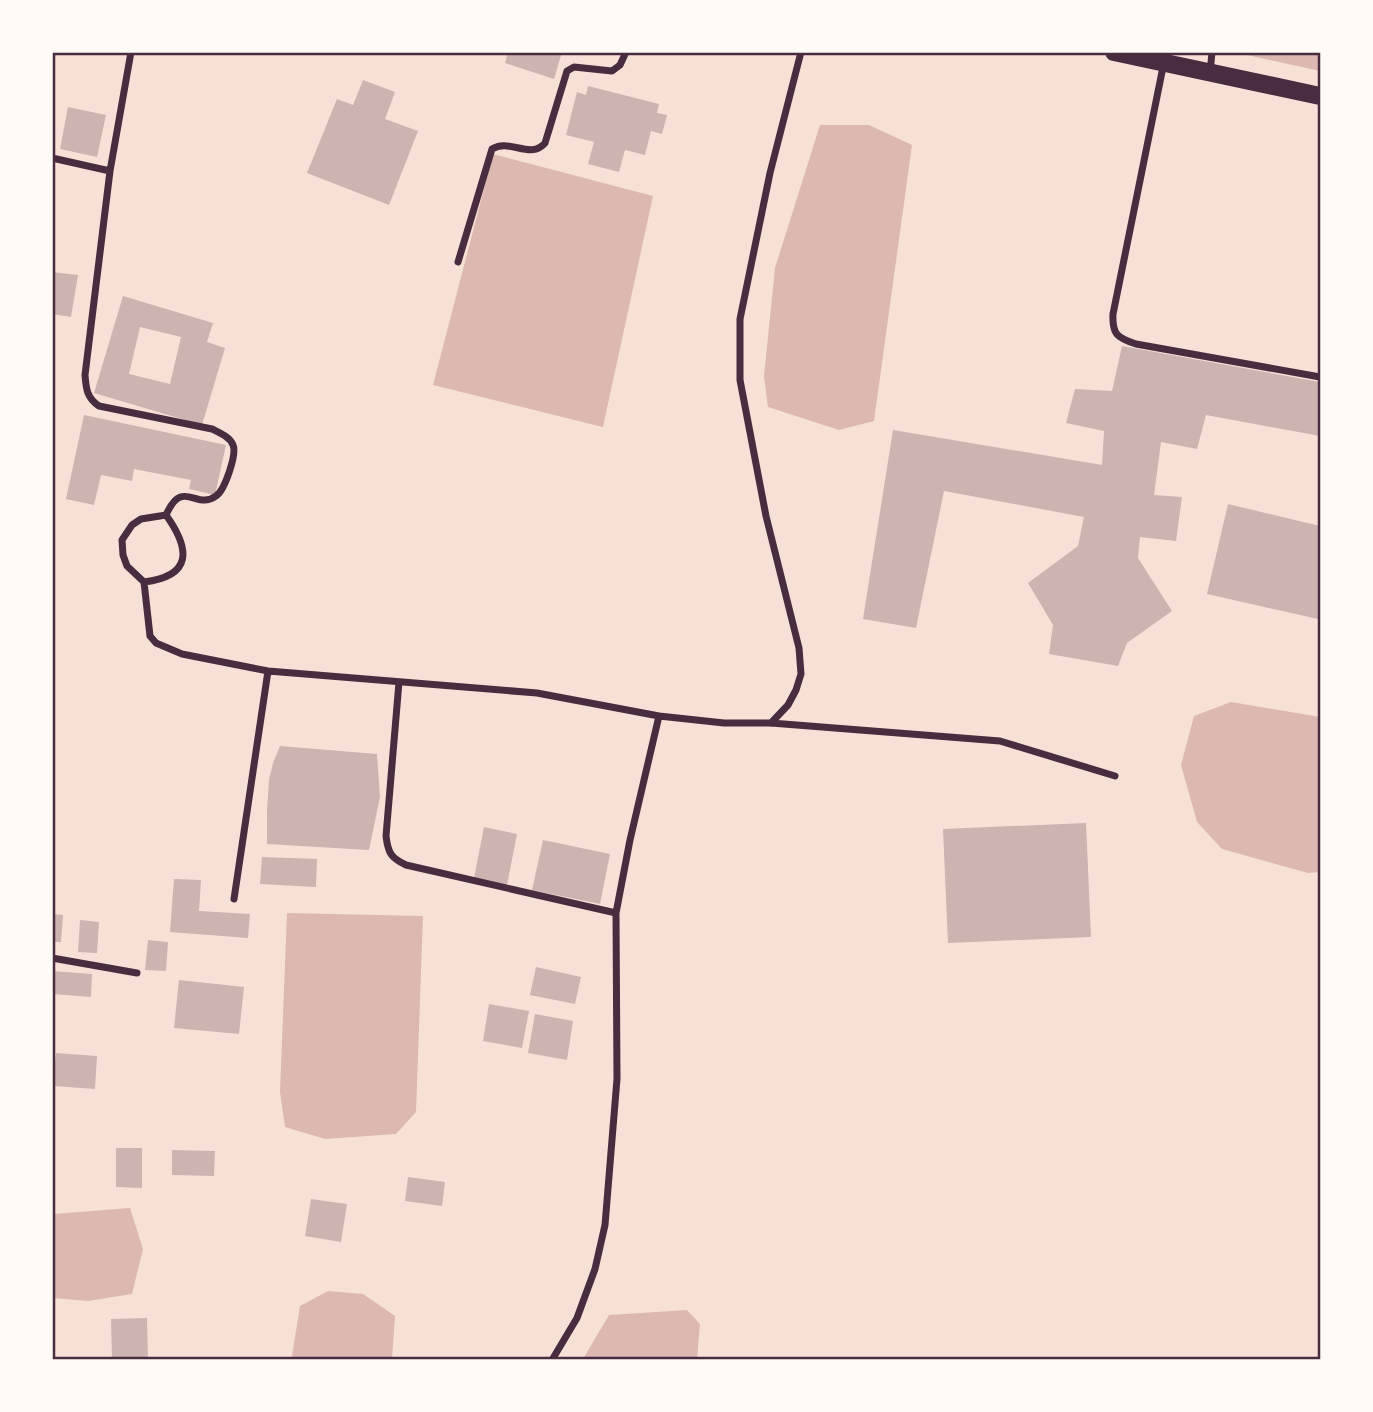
<svg xmlns="http://www.w3.org/2000/svg" width="1373" height="1412" font-family="Mulish,sans-serif">
<rect width="100%" height="100%" fill="#f7e1d7"/>
<path fill="#dcb8b0" d="M1246,53H1320V71L1247,55Z
M820,125H869L912,145L874,421L839,430L768,407L764,376L775,268Z
M493,154L653,196L603,427L433,385Z
M1231,702L1320,717V872L1308,873L1222,849L1197,822L1181,765L1194,716Z
M287,913L423,916L416,1112L396,1134L325,1139L285,1127L280,1092Z
M130,1208L143,1249L132,1294L88,1301L53,1298V1214Z
M328,1291L363,1294L395,1316L392,1359H294L292,1356L300,1306Z
M687,1310L700,1324L697,1359H583L609,1315Z"/>
<path fill="#ccb4b1" fill-rule="evenodd" d="M508,52H562L554,79L505,63Z
M363,80L395,92L385,119L418,131L389,205L307,173L337,99L353,105Z
M588,86L659,104L657,113L667,115L662,134L651,131L645,155L625,150L619,172L588,164L594,142L566,135L577,92L586,95Z
M68,107L106,115L97,157L60,149Z
M52,272L78,275L71,317L52,314Z
M123,296L213,323L207,342L225,348L202,425L94,393ZM140,327L181,337L170,384L129,374Z
M1122,346L1320,382V436L1206,415L1197,449L1161,442L1154,495L1182,497L1176,541L1140,537L1138,558L1172,611L1127,643L1118,666L1049,654L1053,625L1028,583L1078,546L1084,517L944,491L916,628L863,619L893,430L1102,465L1104,431L1066,423L1075,389L1112,391Z
M84,415L226,445L215,495L189,489L191,480L134,469L132,481L101,475L94,505L66,499Z
M1228,504L1320,526V610L1318,619L1207,594Z
M280,746L377,754L380,797L369,850L267,844V811L269,780L273,763Z
M1086,823L1091,937L948,943L943,829Z
M484,827L517,834L507,885L474,878Z
M543,840L610,854L600,904L532,890Z
M262,857L317,859L316,887L260,884Z
M174,879L201,880L199,911L250,914L248,938L170,932Z
M52,914L63,915L61,942H52Z
M80,920L99,922L97,953L78,952Z
M148,940L168,942L166,971L145,970Z
M536,967L581,977L575,1004L530,995Z
M52,971L92,974L91,997L52,994Z
M179,980L244,987L239,1034L174,1028Z
M489,1004L529,1011L522,1048L483,1041Z
M535,1014L573,1021L567,1060L528,1053Z
M56,1053L97,1056L95,1089L53,1086Z
M116,1148H142V1188L116,1187Z
M172,1150L215,1151L214,1176L172,1175Z
M408,1177L445,1182L442,1206L405,1201Z
M311,1199L347,1204L341,1242L305,1236Z
M147,1318L148,1360H112L111,1319Z"/>
<g fill="none" stroke-linecap="round" stroke-linejoin="round">
<path stroke="#4a2c40" stroke-width="7" d="M131,52L110,171L85,375C86,389 87,398 99,406L212,429C220,433 230,437 233,445C237,454 225,490 216,496C196,511 183,477 166,515C191,550 192,576 144,582
M1164,62L1113,314C1112,334 1117,338 1136,344L1320,377
M1210,73L1212,52
M52,158L110,171
M458,262L492,149C509,138 531,160 545,143L567,71L574,67L612,71L620,65L626,52
M166,515L141,519L132,525L122,540L123,555L127,566L144,582L150,636L156,643L182,654L268,671L537,693L659,716L724,723H771L1000,741L1115,776
M399,682L386,836C388,853 391,858 406,865L616,913
M771,723L788,705L796,690L801,674L799,648L766,516L740,380V319L770,173L801,52
M234,899L268,671
M52,958L137,973
M552,1360L577,1318L595,1269L605,1225L617,1079L616,913L630,840L659,716"/>
<path stroke="#4a2c40" stroke-width="18" d="M1114,52L1320,96"/>
</g>
<rect width="1373" height="1412" fill="none" stroke="#fffaf5" stroke-width="108"/>
<rect x="54" y="54" width="1265" height="1304" fill="none" stroke="#4a2c40" stroke-width="2.5"/>
</svg>
